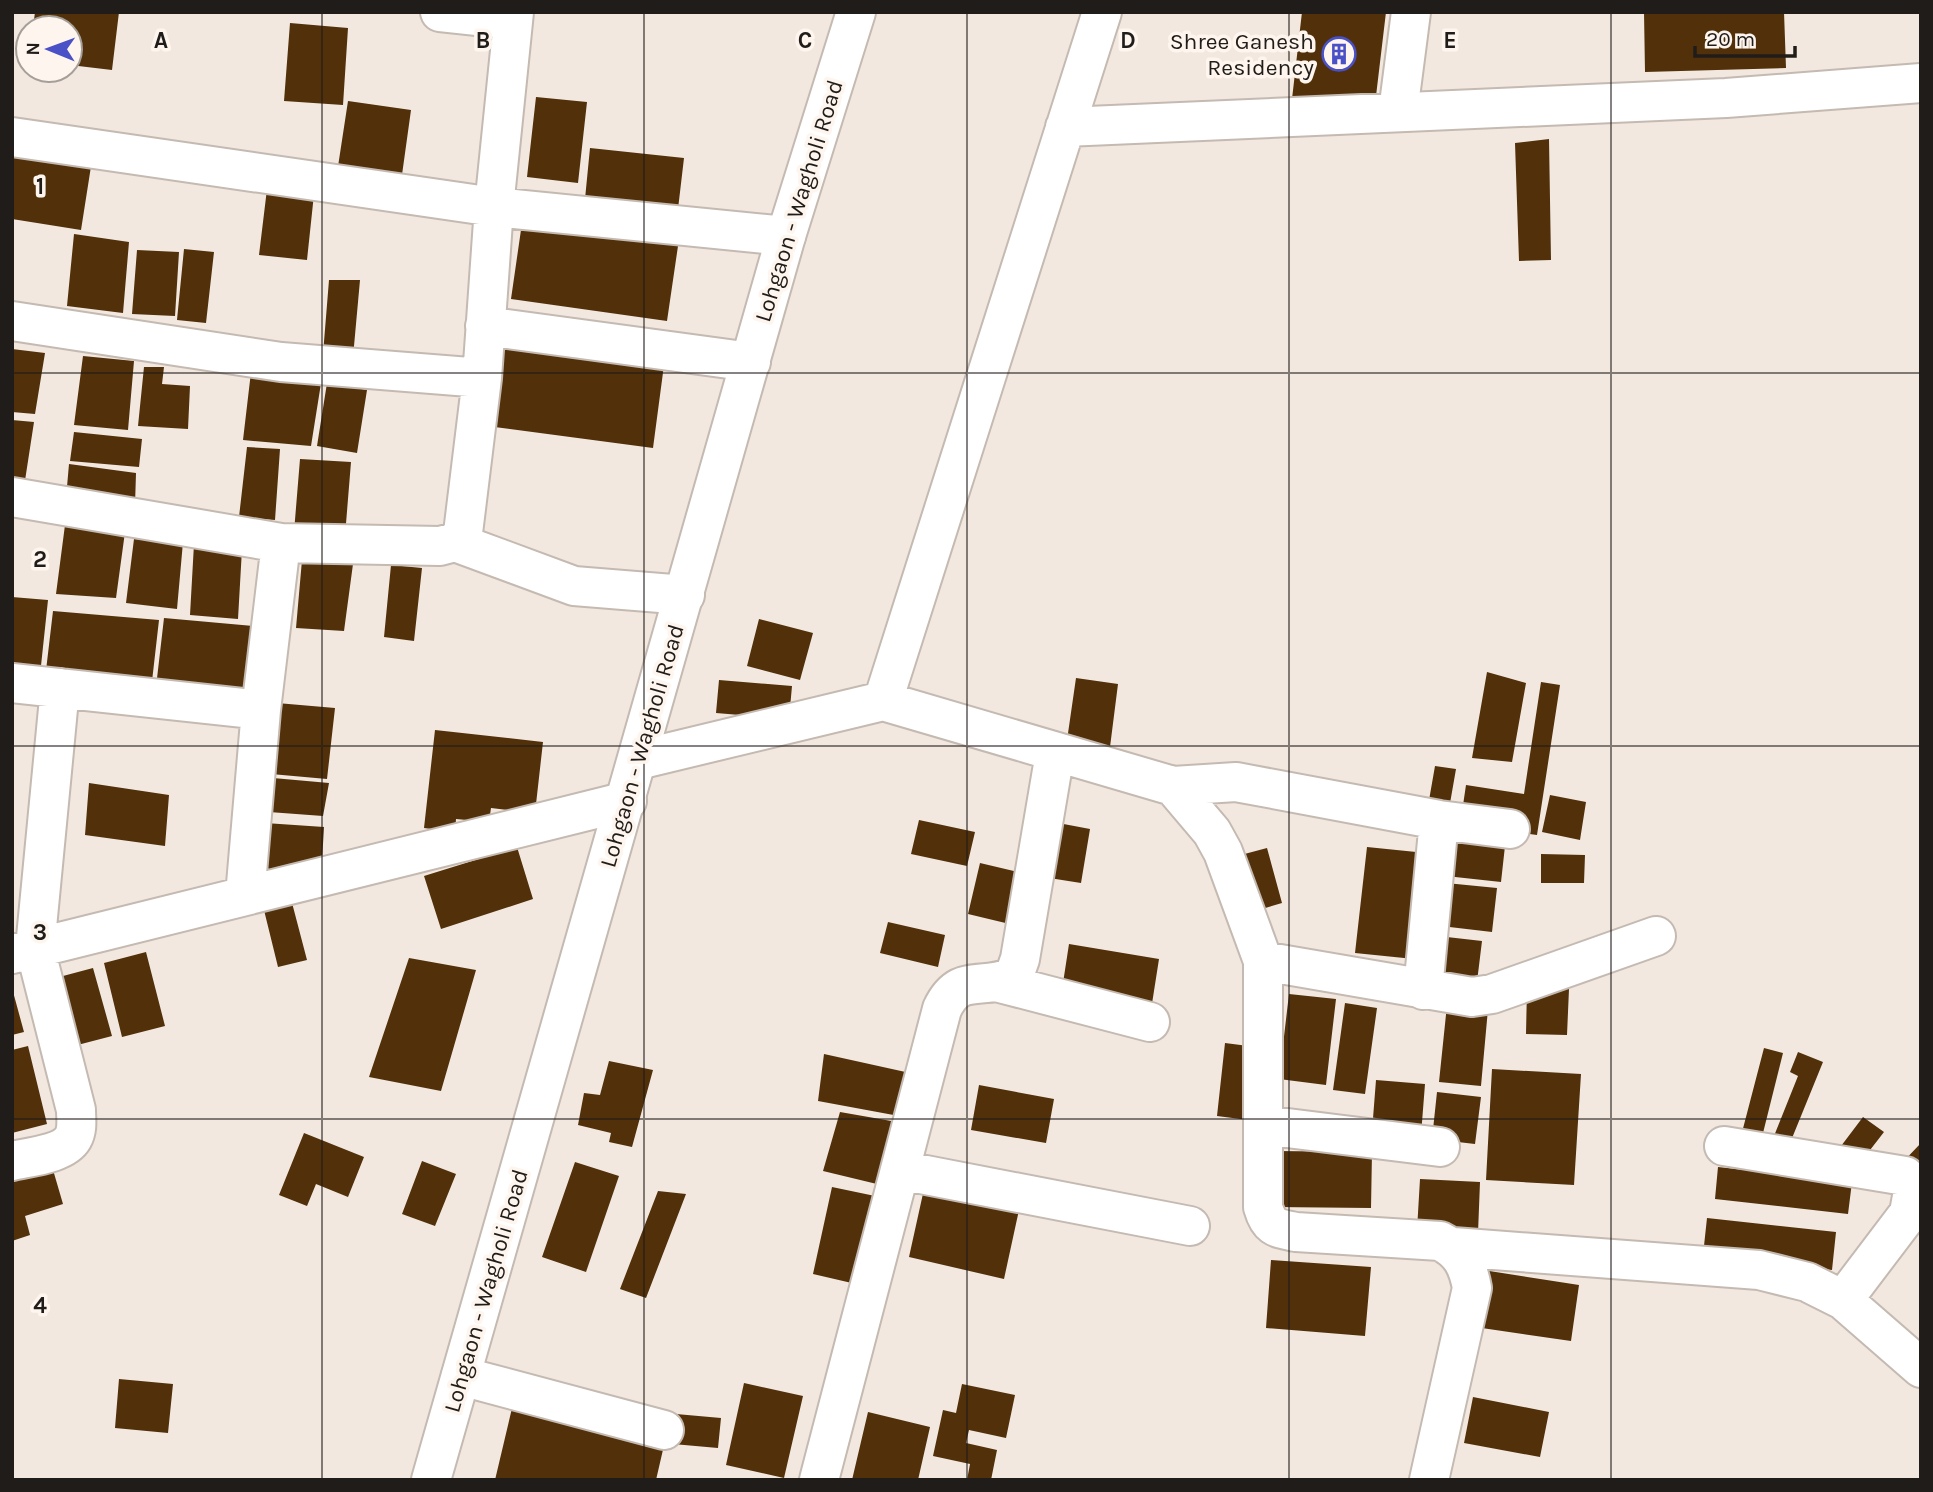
<svg xmlns="http://www.w3.org/2000/svg" width="1933" height="1492" font-family="Karla,sans-serif">
<rect width="100%" height="100%" fill="#f2e8df"/>
<path fill="#51300a" d="M35,12H119L112,70L70,65V28H33Z
M1302,12H1386L1376,96L1292,99Z
M1644,12H1784L1786,68L1645,72Z
M290,23L348,28L343,105L284,101Z
M536,97L587,102L578,183L527,177Z
M348,101L411,110L401,182L337,173Z
M1549,139L1551,260L1519,261L1515,143Z
M12,148L92,160L81,230L12,219Z
M590,148L684,158L678,209L585,199Z
M267,189L314,194L307,260L259,255Z
M522,223L678,246L667,321L511,299Z
M74,234L129,242L123,313L67,306Z
M184,249L214,252L206,323L177,320Z
M137,250L179,252L175,316L132,314Z
M329,280H360L353,357L323,354Z
M499,342L664,365L653,448L487,426Z
M12,349L45,353L35,414L12,412Z
M83,356L134,361L128,430L74,425Z
M144,367H164L162,384L190,386L188,429L138,426Z
M251,372L322,377L311,446L243,440Z
M327,383L367,390L357,453L317,446Z
M12,420L34,422L24,487L12,485Z
M74,432L142,439L139,467L70,461Z
M247,447L280,449L275,520L239,517Z
M300,459L351,462L345,536L294,532Z
M69,464L136,473L135,505L66,498Z
M65,525L125,532L116,598L56,594Z
M134,539L183,542L177,609L126,603Z
M194,544L242,549L238,619L190,615Z
M302,560L353,564L344,631L296,628Z
M391,565L422,568L414,641L384,637Z
M12,597L48,600L40,675L12,671Z
M53,611L159,620L151,690L45,679Z
M164,618L263,627L255,697L156,687Z
M759,619L813,633L800,680L747,666Z
M1487,672L1526,683L1512,762L1472,758Z
M1076,678L1118,684L1110,747L1096,746L1065,754Z
M719,680L792,686L789,719L716,713Z
M1541,682L1560,685L1537,835L1515,832L1462,812L1466,785L1524,794Z
M277,703L335,708L327,779L271,774Z
M435,730L543,742L535,813L491,808L489,822L456,819L455,832L424,828Z
M1435,766L1456,769L1449,809L1428,806Z
M273,778L329,783L323,816L269,812Z
M89,783L169,795L165,846L85,835Z
M1550,795L1586,802L1580,840L1542,832Z
M919,820L975,832L967,866L911,854Z
M1053,822L1090,829L1081,883L1043,877Z
M265,823L324,827L322,861L259,878Z
M1451,831L1506,837L1501,882L1446,876Z
M517,847L533,899L441,929L424,876Z
M1367,847L1426,853L1414,959L1355,953Z
M1267,848L1282,903L1252,912L1237,856Z
M1541,854L1585,855L1584,883H1541Z
M980,863L1030,875L1018,926L968,914Z
M1446,883L1497,888L1492,932L1441,926Z
M291,899L307,960L278,967L263,906Z
M888,922L945,935L938,967L880,953Z
M1438,936L1482,941L1476,990L1432,985Z
M1069,944L1159,959L1151,1010L1061,996Z
M146,952L165,1026L122,1037L104,963Z
M409,958L476,970L441,1091L369,1077Z
M93,968L112,1036L66,1048L48,980Z
M12,988L24,1032L12,1035Z
M1527,988L1569,989L1567,1035L1526,1034Z
M1289,994L1336,999L1326,1085L1279,1079Z
M1345,1003L1377,1008L1365,1094L1333,1090Z
M1447,1005L1488,1009L1481,1086L1439,1082Z
M1225,1043L1256,1047L1248,1120L1217,1116Z
M28,1046L47,1124L12,1133V1050Z
M1764,1048L1783,1053L1760,1145L1740,1140Z
M1798,1052L1823,1062L1788,1148L1770,1146L1798,1076L1790,1072Z
M824,1054L910,1073L899,1116L818,1101Z
M609,1061L653,1070L632,1147L609,1142L611,1133L578,1125L584,1093L600,1095Z
M1492,1069L1581,1074L1574,1185L1486,1180Z
M1376,1080L1425,1084L1421,1135L1372,1131Z
M979,1085L1054,1099L1046,1143L971,1130Z
M1437,1092L1481,1097L1475,1144L1432,1139Z
M840,1112L897,1122L881,1185L823,1171Z
M1863,1117L1884,1132L1860,1163L1832,1158Z
M304,1133L364,1157L348,1197L316,1184L307,1206L279,1195Z
M1921,1143V1184L1900,1165Z
M1275,1151L1372,1152L1371,1208L1274,1207Z
M422,1161L456,1174L435,1226L402,1214Z
M575,1162L619,1176L586,1272L542,1257Z
M51,1163L63,1204L25,1216L30,1235L12,1241V1175Z
M1718,1167L1852,1182L1848,1214L1715,1199Z
M1420,1179L1480,1182L1478,1233L1417,1230Z
M832,1187L875,1196L856,1284L813,1274Z
M924,1189L1019,1210L1004,1279L909,1257Z
M658,1191L686,1194L646,1298L620,1289Z
M1707,1218L1836,1232L1832,1270L1703,1255Z
M1271,1260L1371,1267L1365,1336L1266,1328Z
M1483,1270L1579,1285L1571,1341L1475,1327Z
M119,1379L173,1384L168,1433L115,1428Z
M744,1383L803,1396L784,1478L726,1465Z
M962,1384L1015,1395L1006,1438L969,1430L966,1443L997,1450L991,1480H967L970,1464L933,1456L943,1410L956,1413Z
M1473,1397L1549,1412L1540,1457L1464,1443Z
M513,1404L665,1441L656,1480H495Z
M868,1412L930,1427L918,1480H852Z
M676,1414L721,1418L718,1448L673,1444Z"/>
<g fill="none" stroke-linecap="round" stroke-linejoin="round">
<defs>
<path id="minor" d="M440,12L513,20
M1398,112L1411,12
M1065,127L1726,98L1921,83
M12,137L494,207L786,236
M12,321L281,362L482,378
M485,326L751,362
M12,497L281,543L440,546L455,542L463,533L482,378L494,207L514,12
M455,542L574,586L685,595
M12,683L261,710
M883,701L1173,786L1212,832L1223,852L1263,961V1207C1269,1228 1276,1228 1296,1232L1440,1241C1461,1251 1468,1266 1472,1288L1429,1480
M638,760L883,701L1102,12
M1173,786L1236,782L1439,820L1510,829
M245,896L261,710L281,543
M12,954L627,801
M1263,961L1472,997L1492,994L1656,936
M1000,983L1150,1022
M1423,990L1439,820
M1263,1125L1440,1147
M1724,1146L1905,1176L1913,1191L1909,1213L1843,1300
M12,1161C29,1157 64,1154 73,1138C78,1129 76,1119 76,1110L35,948L60,688
M900,1170L1190,1226
M1453,1247L1759,1270L1807,1282L1843,1300L1921,1368
M461,1376L664,1430
M819,1480L942,1009C960,971 981,992 1014,976L1020,959L1055,753"/>
<path id="major" d="M431,1480L786,236L856,12"/>
</defs>
<use href="#minor" stroke="#c4bab1" stroke-width="42"/>
<use href="#major" stroke="#c4bab1" stroke-width="42"/>
<use href="#minor" stroke="#fff" stroke-width="38"/>
<use href="#major" stroke="#fff" stroke-width="38"/>
</g>
<path fill="none" stroke="#201c19" stroke-width="2" stroke-opacity="0.55" d="M322,12V1480M644,12V1480M967,12V1480M1289,12V1480M1611,12V1480M12,373H1921M12,746H1921M12,1119H1921"/>
<defs>
<symbol id="building-ring" viewBox="-11 -11 22 22"><circle r="9.5" fill="#fef6ee" stroke="#4a50c6" stroke-width="1.5"/><path d="M-4-6H4V6H1V3H-1V6H-4ZM-2.5-4.3h1.7v1.8h-1.7ZM.8-4.3h1.7v1.8H.8ZM-2.5-1h1.7V.8h-1.7ZM.8-1h1.7V.8H.8Z" fill="#4a50c6"/></symbol>
</defs>
<g fill-rule="evenodd">
<use href="#building-ring" x="1320" y="35" width="38" height="38"/>
</g>
<g text-anchor="middle" dominant-baseline="central" stroke-width="7" stroke-linejoin="round" paint-order="stroke">
<g font-size="23" fill="#201c19" stroke="#fef6ee" text-anchor="end">
<text x="1314" y="41">Shree Ganesh<tspan x="1314" dy="26">Residency</tspan></text>
</g>
<g font-size="23" fill="#201c19" stroke="#fef6ee">
<text transform="translate(799 201) rotate(-73)">Lohgaon - Wagholi Road</text>
<text transform="translate(642 746) rotate(-74)">Lohgaon - Wagholi Road</text>
<text transform="translate(486 1291) rotate(-74)">Lohgaon - Wagholi Road</text>
</g>
</g>
<g font-size="23" text-anchor="middle" font-weight="bold" fill="#201c19" stroke="#fef6ee" stroke-width="7" stroke-linejoin="round" paint-order="stroke">
<text x="161" y="48">A</text>
<text x="483" y="48">B</text>
<text x="805" y="48">C</text>
<text x="1128" y="48">D</text>
<text x="1450" y="48">E</text>
<text x="40" y="194">1</text>
<text x="40" y="567">2</text>
<text x="40" y="940">3</text>
<text x="40" y="1313">4</text>
</g>
<rect width="1933" height="1492" fill="none" stroke="#201c19" stroke-width="28"/>
<g transform="translate(49 49) rotate(271)"><circle r="33" fill="#fef6ee" stroke="#a59f99" stroke-width="2"/>
<path d="M0-5L12 26L0 18L-12 26Z" fill="#4a50c6"/>
<text y="-10" font-size="19" font-weight="bold" text-anchor="middle" fill="#201c19">N</text>
</g>
<path d="M1695 46v10h100v-10" fill="none" stroke="#201c19" stroke-width="3.5"/>
<text x="1706" y="46" font-size="21" fill="#201c19" stroke="#fef6ee" stroke-width="5" paint-order="stroke">20 m</text>
</svg>
